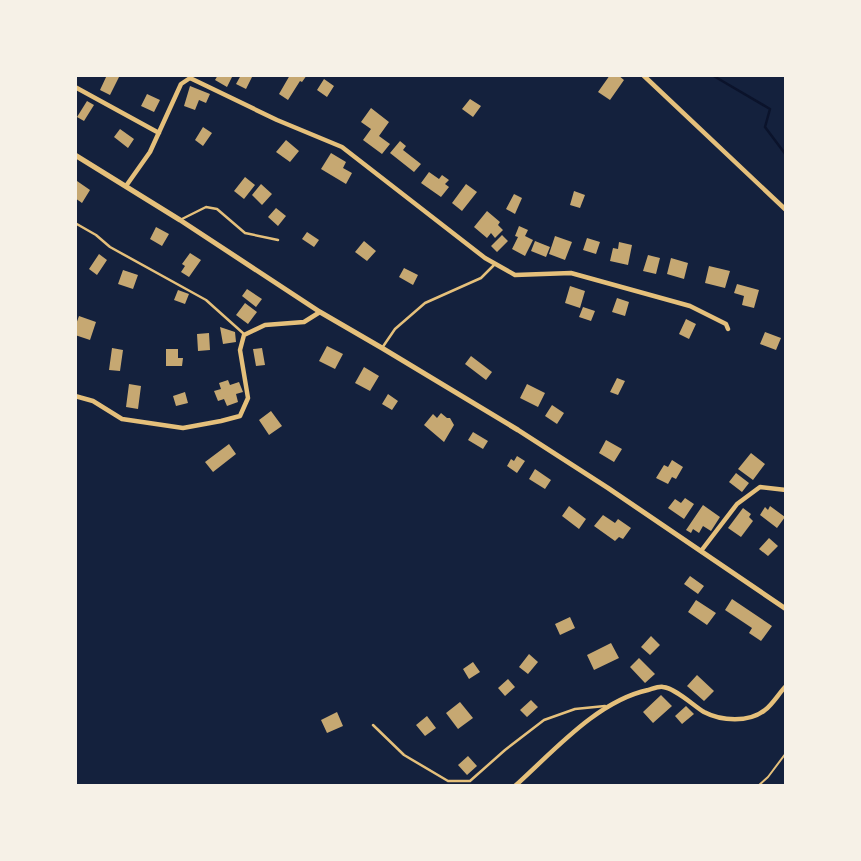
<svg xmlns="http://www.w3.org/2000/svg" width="861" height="861" font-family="Ubuntu,sans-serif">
<rect width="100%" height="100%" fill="#14213d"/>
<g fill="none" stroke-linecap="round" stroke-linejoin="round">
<path stroke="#0b132b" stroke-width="2.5" d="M712,75L770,109L765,127L786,155"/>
</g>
<path fill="#c6a872" d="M107,75H120L110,95L100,90Z
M218,75H233L227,87L215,80Z
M241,75H253L246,89L236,84Z
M290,75H307L302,82L300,81L288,100L279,94Z
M610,75H618L624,80L610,100L598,92Z
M324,79L334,86L327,97L317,90Z
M190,86L210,94L206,103L199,100L195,110L184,106Z
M147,94L160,100L154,112L141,106Z
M470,99L481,106L473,117L462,109Z
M87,101L94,105L84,121L77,117Z
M371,108L389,122L379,136L390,144L382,154L363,140L371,129L361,122Z
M203,127L212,133L203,146L195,140Z
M120,129L134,139L128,148L114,137Z
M286,140L299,151L290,162L276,152Z
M400,141L406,146L403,150L421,164L414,172L390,153Z
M331,153L346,162L343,168L352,173L346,184L321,169Z
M429,172L439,179L442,175L449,180L445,184L449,187L441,197L421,183Z
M245,177L255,185L244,199L234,191Z
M77,181L90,190L82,203L75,198Z
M261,184L272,194L262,205L252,195Z
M466,184L477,192L462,211L452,203Z
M574,191L585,195L580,208L570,205Z
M514,194L522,198L515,214L506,209Z
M276,208L286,216L278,226L268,217Z
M487,211L500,222L498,225L503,230L495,238L491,233L487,238L474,227Z
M519,226L528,230L525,236L533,240L525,256L512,249L518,237L515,236Z
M156,227L169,234L162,246L150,239Z
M307,232L319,240L314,247L302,239Z
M502,235L508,241L497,252L491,246Z
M555,236L572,242L565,260L549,254Z
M587,238L600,242L596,254L583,250Z
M364,241L376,251L367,261L355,252Z
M535,241L550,247L546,257L531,251Z
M619,242L632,245L628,265L610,261L613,248L618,249Z
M190,253L201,260L189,277L181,272L185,266L182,264Z
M99,254L107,260L97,275L89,269Z
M648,255L660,258L656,274L643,271Z
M671,258L688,263L684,279L667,274Z
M709,266L730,271L725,288L705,283Z
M404,268L418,275L413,285L399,277Z
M123,270L138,275L133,289L118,284Z
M737,284L759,290L754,308L742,305L744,296L734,293Z
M570,286L585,291L580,308L565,303Z
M247,289L262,299L256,307L242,296Z
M178,290L189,294L185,304L174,300Z
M617,298L629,302L625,316L612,312Z
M245,303L257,312L248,324L236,315Z
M583,307L595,311L591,321L579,317Z
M79,316L96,322L90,340L75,335V327Z
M686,319L696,324L689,339L679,334Z
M220,327L235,332L236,342L223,344Z
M765,332L781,338L776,350L760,344Z
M209,333L210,350L198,351L197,334Z
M327,346L343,354L335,369L319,361Z
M112,348L123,350L120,371L109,370Z
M262,348L265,365L256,366L253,349Z
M166,349H178V358H183L182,366H166Z
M471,356L492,372L486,380L465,364Z
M364,367L379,376L370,391L355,383Z
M617,378L625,381L618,395L610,392Z
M228,380L230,385L239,382L243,392L236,394L238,402L227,406L224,399L218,401L214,391L221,389L219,383Z
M129,384L141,386L138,409L126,407Z
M527,384L545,393L538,407L520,398Z
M185,392L188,403L176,406L173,396Z
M388,394L398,401L392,410L382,404Z
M552,405L564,413L557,424L545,416Z
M271,411L282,426L269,435L259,420Z
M441,413L447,418H450L454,425L444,442L424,425L433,414L437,418Z
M473,432L488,441L483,449L468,440Z
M606,440L622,449L614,462L599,453Z
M229,444L236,454L213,472L205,462Z
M751,453L765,464L753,480L738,469Z
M517,456L525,461L517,473L507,466L511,459L514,461Z
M672,460L683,467L676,479L672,477L668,484L656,478L664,465L668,467Z
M535,469L551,480L545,489L529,479Z
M736,473L749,483L742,492L729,482Z
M685,498L694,504L684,519L668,508L675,499L681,503Z
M703,505L720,517L711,531L703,526L699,533L693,529L691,533L686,530Z
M569,506L586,519L579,529L562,516Z
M770,506L785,517L777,528L760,515L765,507L768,510Z
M743,508L751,514L749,517L753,521L741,537L728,528Z
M603,515L615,523L618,519L631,528L623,539L619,537L615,541L594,526Z
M769,538L778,546L768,556L759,549Z
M690,576L704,586L698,594L684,584Z
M732,599L772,626L761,641L749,633L752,628L725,610Z
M696,600L716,613L707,625L688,612Z
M570,617L575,628L560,635L555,624Z
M651,636L660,645L650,655L641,647Z
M611,643L619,658L594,670L587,655Z
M529,654L538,662L528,674L519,667Z
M639,658L655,674L645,683L630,667Z
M473,662L480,672L469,679L463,669Z
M697,675L714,691L704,701L687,686Z
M508,679L515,687L505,696L498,688Z
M661,695L672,706L653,723L643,712Z
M531,700L538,707L527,717L520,710Z
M460,702L473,718L458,729L446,713Z
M686,706L694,714L682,724L675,716Z
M337,712L343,726L327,733L321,720Z
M427,716L436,728L425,736L416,725Z
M468,756L477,766L467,775L458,765Z"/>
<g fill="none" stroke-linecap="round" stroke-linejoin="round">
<path stroke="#e5c07b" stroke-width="2" d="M758,786L768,777L786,753"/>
<path stroke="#e5c07b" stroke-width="2.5" d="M180,220L206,207L217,209L245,233L278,240
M75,223L96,235L110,247L206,300L244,334
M382,348L395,329L425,303L481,278L495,264
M373,725L404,755L448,781H470L505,750L544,720L575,709L605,706"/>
<path stroke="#e5c07b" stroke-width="4.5" d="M643,75L786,210
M75,87L159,133
M126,186L150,152L181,84L190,78L277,120L342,147L485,258L515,275L571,273L690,306L726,324L728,329
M75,396L93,401L122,419L183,428L221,421L240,416L248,398L240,350L244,335L265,325L304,322L320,312
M701,551L737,504L760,487L786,490
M515,786C553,752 597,701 648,690C652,689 659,686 663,687C675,688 694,706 704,712C721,721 749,723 765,710C773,704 779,693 786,686"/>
<path stroke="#e5c07b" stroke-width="5" d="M75,155L180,220L320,312L382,348L518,430L608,488L786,609"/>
</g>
<rect width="861" height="861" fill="none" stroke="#f6f1e7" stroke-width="154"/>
</svg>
